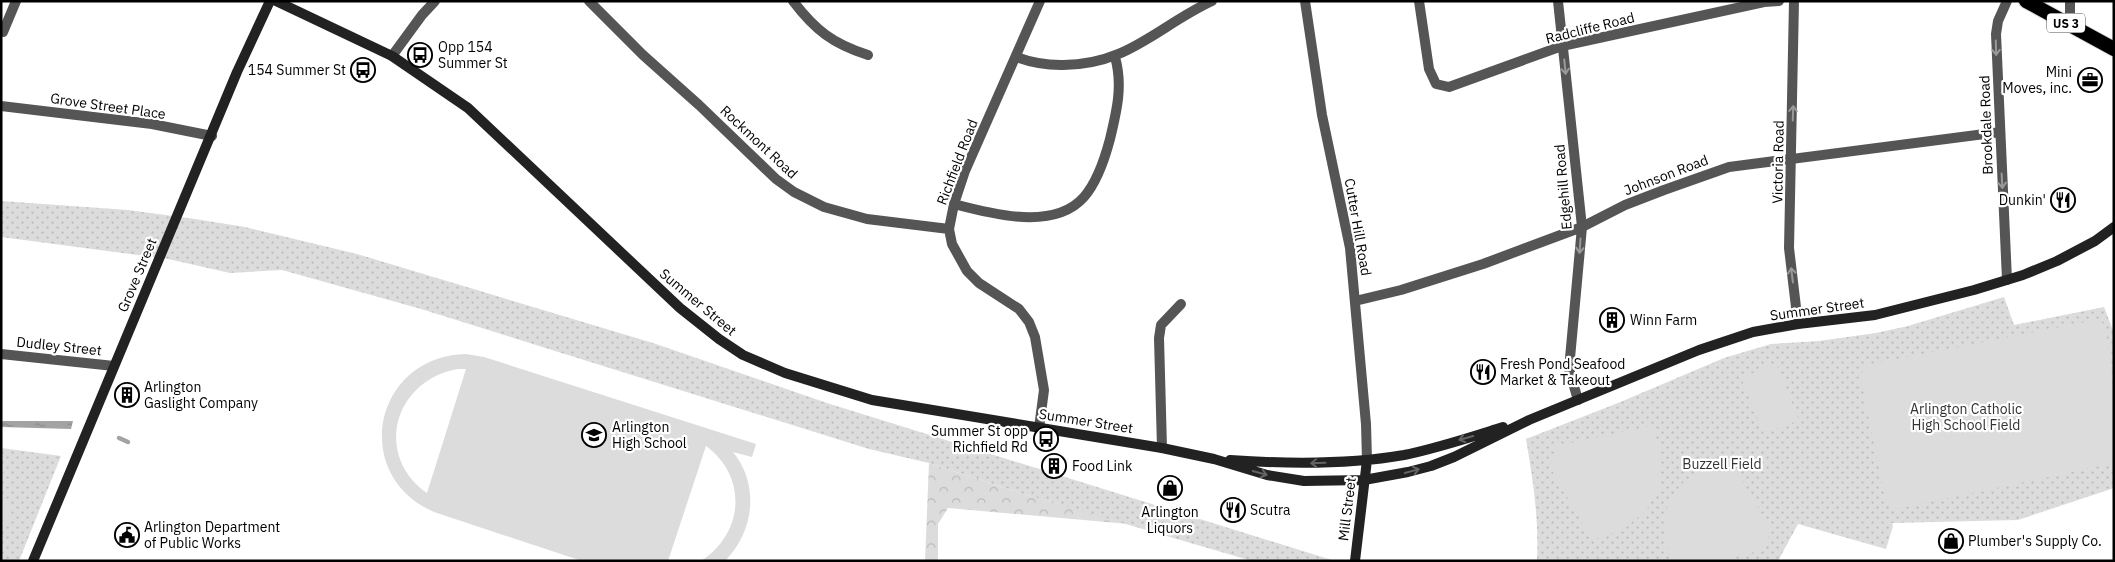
<svg xmlns="http://www.w3.org/2000/svg" width="2115" height="562" font-family="'IBM Plex Sans',sans-serif">
<defs>
<pattern id="forest-crowns" width="20" height="18" patternUnits="userSpaceOnUse" patternTransform="scale(1.25)"><rect width="20" height="18" fill="#dcdcdc"/><path d="M2 6a3 3 0 1 1 6 0M12 15a3 3 0 1 1 6 0" fill="none" stroke="#bbb"/></pattern>
<pattern id="park-dots" width="8" height="8" patternUnits="userSpaceOnUse" patternTransform="scale(1.25)"><rect width="8" height="8" fill="#dcdcdc"/><path d="M2 2h.1M6 6h.1" fill="none" stroke="#bbb" stroke-width="1.8" stroke-linecap="round"/></pattern>
<pattern id="water-ripples" width="26" height="14" patternUnits="userSpaceOnUse" patternTransform="scale(1.25)"><rect width="26" height="14" fill="#a3a3a3"/><path d="M2 4q2-2 4 0t4 0M15 11q2-2 4 0t4 0" fill="none" stroke="#8b8b8b"/></pattern>
</defs>
<rect width="100%" height="100%" fill="#fff"/>
<path fill="url(#forest-crowns)" d="M929,463L1020,493L1129,524L948,508L938,524V561H925Z"/>
<path fill="url(#park-dots)" d="M1,201L128,210L195,219L245,227L357,254L653,343L827,403L1335,561H1252L1020,493L929,463L869,449L421,309L282,270L230,273L168,259L1,237Z
M2004,297L2014,325L2104,307L2114,333V488L2018,520L1892,523L1893,526L1886,549L1798,524L1778,561H1537C1539,519 1533,480 1526,439L1618,403L1724,358L1771,344L1819,341L1876,333L1908,326Z
M1,448L61,456L19,561H1Z"/>
<path fill="#dcdcdc" fill-rule="evenodd" d="M2101,319C2115,351 2114,425 2114,463L1897,509L1886,503L1860,375L1867,365Z
M466,354L484,357L756,444L752,457L733,452C760,485 754,532 725,561H701C744,533 748,477 706,446L668,561H582L434,512C349,475 374,356 466,354ZM458,369H466L427,493C373,455 394,380 458,369Z
M1776,363L1799,420L1764,434L1741,378Z
M1652,426L1662,457L1659,488L1646,511L1622,530L1592,540L1550,467L1556,446Z
M1730,460L1772,531L1762,550L1721,561H1673L1665,544V511L1681,484L1712,465Z
M1,500L14,506L5,528L1,526Z"/>
<path fill="url(#water-ripples)" d="M1,421H73L71,429L1,427Z"/>
<g fill="none" stroke-linecap="round" stroke-linejoin="round">
<path stroke="#a3a3a3" stroke-width="4.5" d="M119,438L128,442"/>
<defs>
<path id="trunk" d="M2026,1L2114,49"/>
</defs>
<use href="#trunk" stroke="#dbdbdb" stroke-width="16"/>
<path stroke="#555" stroke-width="10" d="M589,1L643,55L699,105L776,179L794,192L824,207L867,219L949,229
M793,1C815,30 833,44 868,55
M1305,1L1322,115L1350,248L1366,424L1367,460
M1419,1L1429,69L1436,84L1449,87L1562,46L1764,2L1779,1
M1558,1L1582,227L1569,369L1578,400
M1794,1L1789,248L1798,324
M2070,1V26
M3,32L16,1
M392,56L422,15L435,1
M1016,57C1032,63 1045,65 1061,65C1127,66 1158,26 1212,1
M1,106L152,124L212,136
M954,204C992,214 1054,231 1084,197C1097,182 1105,158 1110,139C1117,110 1123,85 1115,57
M2007,280L1996,34L1998,21L2007,1
M1355,301L1401,290L1483,264L1582,227L1625,205L1664,190L1729,167L2000,132
M1,354L114,366
M1039,428L1044,390L1035,337L1029,322L1019,309L979,283L967,271L952,244L949,229L954,204L965,171L1040,1
M1162,448L1159,338L1161,325L1181,304"/>
<path stroke="#222" stroke-width="10" d="M276,1L392,56L468,108L680,308L719,339L743,355L785,373L872,400L1162,448L1214,459L1267,475L1304,481L1364,480L1408,472L1431,466L1454,457L1529,420L1699,350L1753,332L1798,324L1875,315L1974,290L2023,275L2057,261L2095,241L2114,227
M1230,460C1288,464 1347,465 1404,455C1438,448 1471,437 1503,427
M33,561L237,72L270,1
M1355,561L1367,460"/>
<use href="#trunk" stroke="#000" stroke-width="14"/>
</g>
<defs><path id="oneway-shaft" d="M-6 0H5M1.5-3L5.5 0L1.5 3" fill="none" stroke-width="1.6" stroke-linecap="round" stroke-linejoin="round" transform="scale(1.25)"/></defs>
<g stroke="#999">
<use href="#oneway-shaft" transform="translate(1996 48) rotate(88)"/>
<use href="#oneway-shaft" transform="translate(1565 67) rotate(84)"/>
<use href="#oneway-shaft" transform="translate(1793 113) rotate(-88)"/>
<use href="#oneway-shaft" transform="translate(2002 181) rotate(87)"/>
<use href="#oneway-shaft" transform="translate(1580 246) rotate(94)"/>
<use href="#oneway-shaft" transform="translate(1792 275) rotate(-97)"/>
</g>
<g stroke="#646464">
<use href="#oneway-shaft" transform="translate(1466 438) rotate(164)"/>
<use href="#oneway-shaft" transform="translate(1318 463) rotate(178)"/>
<use href="#oneway-shaft" transform="translate(1412 471) rotate(-15)"/>
<use href="#oneway-shaft" transform="translate(1260 473) rotate(15)"/>
</g>
<defs>
<symbol id="bus-ring" viewBox="-11 -11 22 22"><circle r="9.5" fill="#fff" stroke="#000" stroke-width="1.5"/><path d="M-5-6H5V4H4V6H2V4H-2V6H-4V4H-5ZM-3.5-4V0h7V-4ZM-3.5 1.2v1.5H-2V1.2ZM2 1.2v1.5H3.5V1.2Z" fill="#000"/></symbol>
<symbol id="office-ring" viewBox="-11 -11 22 22"><circle r="9.5" fill="#fff" stroke="#000" stroke-width="1.5"/><path d="M-6-3h4V-5.5h4V-3h4V5H-6ZM-1-4.5V-3h2v-1.5ZM-6 0V1H6V0Z" fill="#000"/></symbol>
<symbol id="restaurant-ring" viewBox="-11 -11 22 22"><circle r="9.5" fill="#fff" stroke="#000" stroke-width="1.5"/><path d="M-5-6h1v4h1v-4h1v4h1v-4h1v5L-1.5 .5V6h-2V.5L-5-1ZM5-6V6H3V1.5H1.5Q1.5-4 5-6Z" fill="#000"/></symbol>
<symbol id="building-ring" viewBox="-11 -11 22 22"><circle r="9.5" fill="#fff" stroke="#000" stroke-width="1.5"/><path d="M-4-6H4V6H1V3H-1V6H-4ZM-2.5-4.3h1.7v1.8h-1.7ZM.8-4.3h1.7v1.8H.8ZM-2.5-1h1.7V.8h-1.7ZM.8-1h1.7V.8H.8Z" fill="#000"/></symbol>
<symbol id="school-ring" viewBox="-11 -11 22 22"><circle r="9.5" fill="#fff" stroke="#000" stroke-width="1.5"/><path d="M0-5L7-2L0 1L-7-2ZM-4 1L0 2.5L4 1V4Q0 6-4 4Z" fill="#000"/></symbol>
<symbol id="shop-ring" viewBox="-11 -11 22 22"><circle r="9.5" fill="#fff" stroke="#000" stroke-width="1.5"/><path d="M-5-2.5h2.3a2.7 3.5 0 0 1 5.4 0H5L5.5 6h-11ZM-1.5-2.5h3a1.5 2.3 0 0 0-3 0Z" fill="#000"/></symbol>
<symbol id="civic-ring" viewBox="-11 -11 22 22"><circle r="9.5" fill="#fff" stroke="#000" stroke-width="1.5"/><path d="M-.6-6.5H3V-4.5H.6V-3L4-1V1h2V6H-6V1h2V-1L-.6-3ZM-1.2 2.5V6h2.4V2.5Z" fill="#000"/></symbol>
</defs>
<g fill-rule="evenodd">
<use href="#bus-ring" x="406" y="41" width="28" height="28"/>
<use href="#bus-ring" x="349" y="56" width="28" height="28"/>
<use href="#office-ring" x="2076" y="66" width="28" height="28"/>
<use href="#restaurant-ring" x="2049" y="186" width="28" height="28"/>
<use href="#building-ring" x="1598" y="306" width="28" height="28"/>
<use href="#restaurant-ring" x="1469" y="358" width="28" height="28"/>
<use href="#building-ring" x="113" y="381" width="28" height="28"/>
<use href="#school-ring" x="580" y="421" width="28" height="28"/>
<use href="#bus-ring" x="1032" y="425" width="28" height="28"/>
<use href="#building-ring" x="1040" y="452" width="28" height="28"/>
<use href="#shop-ring" x="1156" y="474" width="28" height="28"/>
<use href="#restaurant-ring" x="1219" y="496" width="28" height="28"/>
<use href="#civic-ring" x="113" y="521" width="28" height="28"/>
<use href="#shop-ring" x="1937" y="527" width="28" height="28"/>
</g>
<g text-anchor="middle" dominant-baseline="central" stroke-width="4.5" stroke-linejoin="round" paint-order="stroke">
<rect fill="#fff" stroke="#4c4c4c" stroke-width="1" x="2047" y="13.5" width="38" height="19" rx="4"/>
<g font-size="12" font-weight="bold" fill="#000">
<text x="2066" y="23">US 3</text>
</g>
<g font-size="14" fill="#000" stroke="#fff">
<text transform="translate(1590 28) rotate(-14)">Radcliffe Road</text>
<text transform="translate(108 106) rotate(8)">Grove Street Place</text>
<text transform="translate(1986 125) rotate(-92)">Brookdale Road</text>
<text transform="translate(759 142) rotate(43)">Rockmont Road</text>
<text transform="translate(957 162) rotate(-69)">Richfield Road</text>
<text transform="translate(1778 162) rotate(-89)">Victoria Road</text>
<text transform="translate(1666 175) rotate(-21)">Johnson Road</text>
<text transform="translate(1563 187) rotate(-95)">Edgehill Road</text>
<text transform="translate(1358 227) rotate(80)">Cutter Hill Road</text>
<text transform="translate(137 275) rotate(-67)">Grove Street</text>
<text transform="translate(698 302) rotate(40)">Summer Street</text>
<text transform="translate(1817 309) rotate(-8)">Summer Street</text>
<text transform="translate(59 346) rotate(6)">Dudley Street</text>
<text transform="translate(1086 421) rotate(9)">Summer Street</text>
<text transform="translate(1347 509) rotate(-83)">Mill Street</text>
</g>
<g font-size="14" fill="#000" stroke="#fff" text-anchor="start">
<text x="438" y="47">Opp 154<tspan x="438" dy="16">Summer St</tspan></text>
<text x="346" y="70" text-anchor="end">154 Summer St</text>
<text x="2072" y="72" text-anchor="end">Mini<tspan x="2072" dy="16">Moves, inc.</tspan></text>
<text x="2046" y="200" text-anchor="end">Dunkin'</text>
<text x="1630" y="320">Winn Farm</text>
<text x="1500" y="364">Fresh Pond Seafood<tspan x="1500" dy="16">Market &amp; Takeout</tspan></text>
<text x="144" y="387">Arlington<tspan x="144" dy="16">Gaslight Company</tspan></text>
<text x="612" y="427">Arlington<tspan x="612" dy="16">High School</tspan></text>
<text x="1028" y="431" text-anchor="end">Summer St opp<tspan x="1028" dy="16">Richfield Rd</tspan></text>
<text x="1072" y="466">Food Link</text>
<text x="1250" y="510">Scutra</text>
<text x="1170" y="512" text-anchor="middle">Arlington<tspan x="1170" dy="16">Liquors</tspan></text>
<text x="144" y="527">Arlington Department<tspan x="144" dy="16">of Public Works</tspan></text>
<text x="1968" y="541">Plumber's Supply Co.</text>
</g>
<g font-size="14" fill="#333" stroke="#fff">
<text x="1966" y="409">Arlington Catholic<tspan x="1966" dy="16">High School Field</tspan></text>
<text x="1722" y="464">Buzzell Field</text>
</g>
</g>
<rect width="2115" height="562" fill="none" stroke="#000000" stroke-width="5"/>
</svg>
